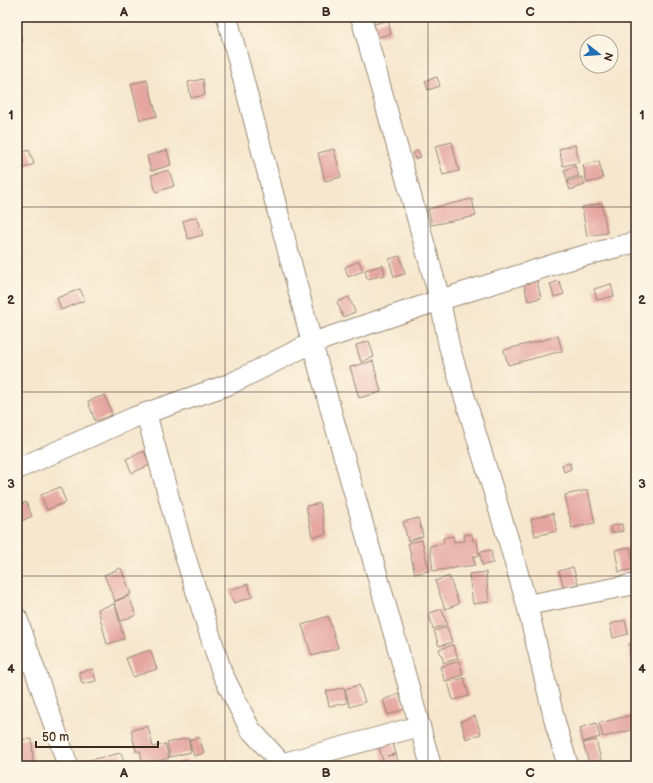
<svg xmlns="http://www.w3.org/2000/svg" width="653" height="783" font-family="'Balsamiq Sans',sans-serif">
<rect width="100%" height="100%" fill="#fcf5e5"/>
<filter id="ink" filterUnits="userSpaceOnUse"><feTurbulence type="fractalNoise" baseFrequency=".025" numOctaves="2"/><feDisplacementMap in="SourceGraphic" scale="8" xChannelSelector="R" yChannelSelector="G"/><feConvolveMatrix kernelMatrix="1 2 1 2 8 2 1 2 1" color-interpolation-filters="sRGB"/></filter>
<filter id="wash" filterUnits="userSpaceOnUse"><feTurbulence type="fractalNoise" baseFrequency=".012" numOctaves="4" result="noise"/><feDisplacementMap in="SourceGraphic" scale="16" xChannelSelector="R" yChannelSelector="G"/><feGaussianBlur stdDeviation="0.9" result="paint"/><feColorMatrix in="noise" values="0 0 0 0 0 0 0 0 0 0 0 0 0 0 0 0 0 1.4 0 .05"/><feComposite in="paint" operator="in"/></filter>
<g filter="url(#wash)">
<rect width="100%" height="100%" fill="#f6e7ce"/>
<g id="blocks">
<path fill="#e5a5a1" d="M388,20L391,34L378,37L374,24Z
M17,28L23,41L17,44Z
M437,77L440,86L428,90L425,81Z
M203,79L205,95L191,98L188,82Z
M147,80L157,116L140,120L131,84Z
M452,142L459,171L443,175L435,146Z
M575,145L579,162L563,166L559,149Z
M334,149L341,177L325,181L318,153Z
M29,150L34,164L17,171V155Z
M167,150L171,165L151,171L147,156Z
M418,150L421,157L415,159L413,153Z
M599,161L603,179L587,183L583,165Z
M575,166L579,176L567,179L564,170Z
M169,170L174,186L156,192L151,175Z
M582,177L585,185L570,190L567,181Z
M472,199L476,216L432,225L428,209Z
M602,203L607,233L587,236L582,207Z
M197,217L203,235L188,239L183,221Z
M400,256L405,274L394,277L389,259Z
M359,261L363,271L348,277L345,267Z
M383,265L385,275L367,279L365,270Z
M537,281L541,298L528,301L524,284Z
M559,281L564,294L554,297L550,284Z
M611,284L614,296L597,300L594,289Z
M80,289L85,300L61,310L57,298Z
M349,297L355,312L343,317L337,302Z
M558,336L562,351L508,365L504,350Z
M369,341L374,357L361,362L356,345Z
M373,361L381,392L359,398L350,367Z
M105,395L112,415L95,421L88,401Z
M144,451L150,465L132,473L126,459Z
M570,463L571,469L564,472L562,465Z
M60,487L66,502L47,510L41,495Z
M588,490L595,523L572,528L565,495Z
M26,502L32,516L17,523V506Z
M320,503L326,534L312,537L306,506Z
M553,513L557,531L535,536L531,519Z
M418,518L423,536L408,541L403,522Z
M622,524L623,531L611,533L610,526Z
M472,534L473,541H477L479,556H473L475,565L433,571L430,546L444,543L443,538L453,536L454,542L465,541L464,535Z
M422,540L429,571L415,574L408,543Z
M630,547L634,569L619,572L615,550Z
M491,550L493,563L482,565L480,552Z
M573,567L578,584L564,588L559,571Z
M121,568L131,594L115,601L104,575Z
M486,572L489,602L473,604L469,574Z
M449,576L459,604L445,609L435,581Z
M248,584L252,597L234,603L229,590Z
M129,596L136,615L121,621L114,602Z
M115,604L124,639L107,644L98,609Z
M442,609L447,625L433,629L429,613Z
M328,616L338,648L312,656L302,625Z
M625,620L628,634L613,638L610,624Z
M447,627L452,642L439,646L434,631Z
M636,643V681H634L629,644Z
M453,645L458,658L444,663L439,649Z
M150,650L157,669L133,677L126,658Z
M459,661L463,675L445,681L440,667Z
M93,669L96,681L82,684L79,672Z
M464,678L469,696L453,700L448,682Z
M359,685L365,702L350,707L345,689Z
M344,688L347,703L329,706L326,691Z
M399,694L405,709L388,715L383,700Z
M636,714V729L603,737L599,723Z
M475,716L481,734L466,739L461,721Z
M596,723L600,737L583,742L580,728Z
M148,726L153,747L165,744L169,758L143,765L140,751H136L131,730Z
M391,736L396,754L387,756L396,754L399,766H384L382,758L377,740Z
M199,737L204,753L194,756L189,740Z
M188,738L191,752L170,757L167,743Z
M32,739L33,763L17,764V740Z
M596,740L601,760L589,763L583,743Z
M121,753L125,766H82L81,762Z
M186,760L188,766H175L174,764Z"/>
</g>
</g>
<g filter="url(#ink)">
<use href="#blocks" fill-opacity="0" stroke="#988876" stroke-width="1"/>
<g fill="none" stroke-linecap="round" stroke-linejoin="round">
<defs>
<path id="minor" d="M227,17L312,343L431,766
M361,17L440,300L449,346L509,542L527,605L556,726L568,766
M146,413L182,546L222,673L250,729L282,764V766
M17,469L135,417L230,384L312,343L440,300L568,260L636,242
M527,605L636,584
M17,618L68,766
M273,766L420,726"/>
</defs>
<use href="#minor" stroke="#988876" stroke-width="22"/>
<use href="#minor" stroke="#fff" stroke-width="20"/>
</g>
</g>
<path fill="none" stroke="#3b2a1e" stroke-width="1" stroke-opacity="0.55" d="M225,17V766M428,17V766M17,207H636M17,392H636M17,576H636"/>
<rect width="653" height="783" fill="none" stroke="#fcf5e5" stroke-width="44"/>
<g transform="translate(599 54) rotate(107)"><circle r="19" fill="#fcf5e5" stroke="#afa495"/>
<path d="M0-3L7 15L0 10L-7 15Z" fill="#1f6fb2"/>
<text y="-6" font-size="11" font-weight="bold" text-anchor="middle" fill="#3b2a1e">N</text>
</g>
<path d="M36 741v6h122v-6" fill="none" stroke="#3b2a1e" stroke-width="2"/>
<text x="42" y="741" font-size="12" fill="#3b2a1e" stroke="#fcf5e5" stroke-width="3" paint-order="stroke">50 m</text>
<rect x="22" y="22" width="609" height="739" fill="none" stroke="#3b2a1e" stroke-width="1.5"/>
<g font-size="13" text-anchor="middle" font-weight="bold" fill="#3b2a1e">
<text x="124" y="16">A</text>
<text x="326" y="16">B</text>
<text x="530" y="16">C</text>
<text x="11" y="119">1</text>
<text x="642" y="119">1</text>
<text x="11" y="304">2</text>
<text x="642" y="304">2</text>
<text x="11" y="488">3</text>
<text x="642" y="488">3</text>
<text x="11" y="673">4</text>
<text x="642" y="673">4</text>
<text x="124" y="777">A</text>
<text x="326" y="777">B</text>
<text x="530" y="777">C</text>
</g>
</svg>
